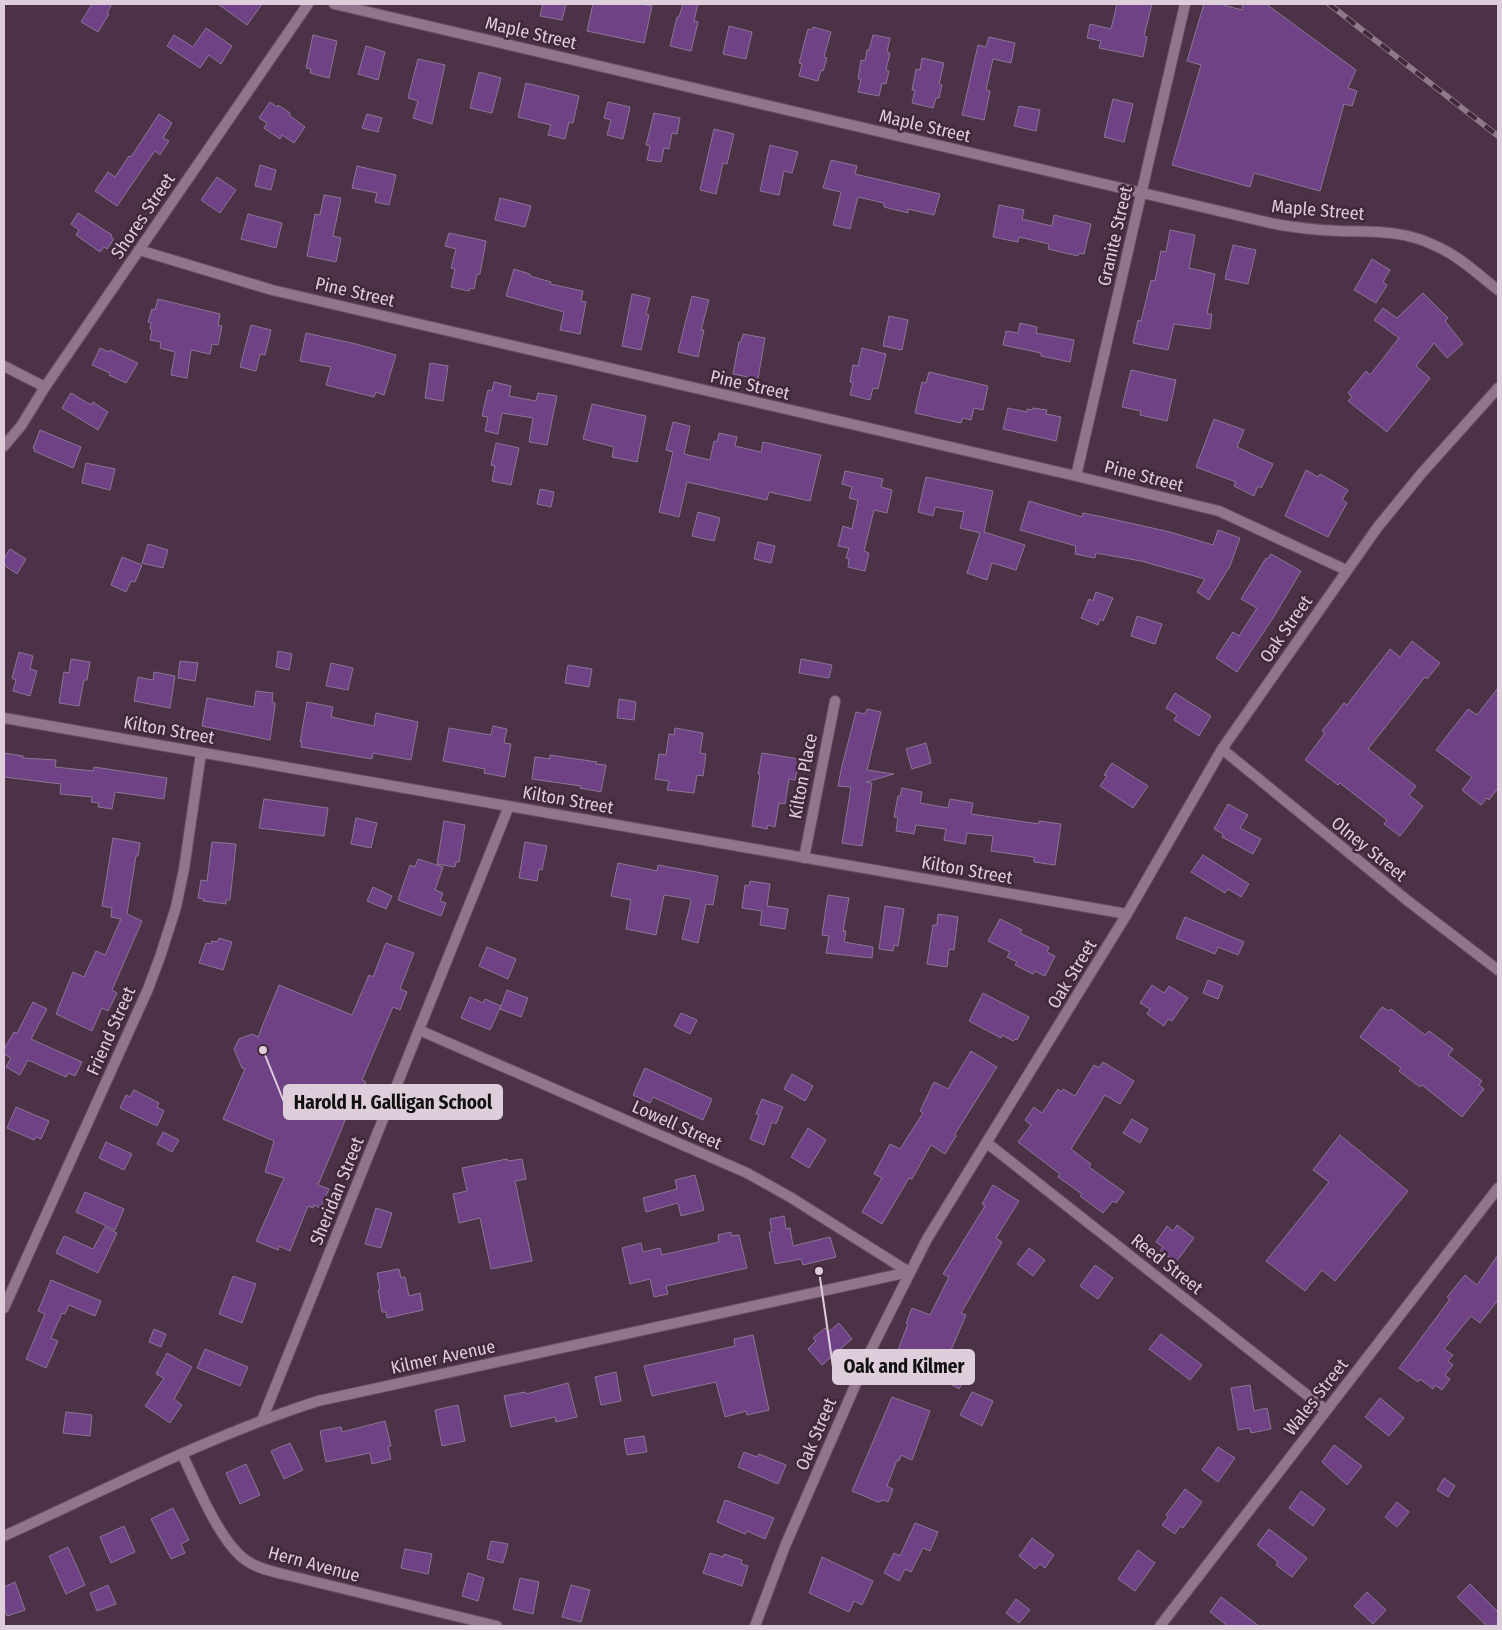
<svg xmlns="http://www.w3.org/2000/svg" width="1502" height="1630" font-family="'Fira Sans Condensed',sans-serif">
<rect width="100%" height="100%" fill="#4c3247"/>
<path fill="#6f4285" stroke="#8a7695" d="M92,4H112L107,13L109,14L98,32L81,22Z
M218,4H262L247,25Z
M543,4H566L562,20L540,16Z
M593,4H641L652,6L644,43L587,31Z
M683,4H698L694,21L698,22L691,51L670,46L677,17H679Z
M1117,4H1152L1144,36L1147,37L1143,57L1099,48L1101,41L1087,38L1090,24L1111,29Z
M1204,4H1220L1242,10L1243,4H1266L1356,70L1348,88L1357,91L1352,106L1344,104L1320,191L1254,173L1250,187L1172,165L1201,65L1187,61Z
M729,26L752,32L746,59L723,54Z
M813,27L831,32L824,57L827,58L823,71L821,70L818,81L799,76L802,64L799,63L808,29L812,30Z
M206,28L232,46L221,64L209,55L200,68L167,46L174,35L193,47Z
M313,35L337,41L329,78L310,73L311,69L306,68Z
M873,35L890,38L887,52L890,53L886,70L889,71L886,84L882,83L879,96L858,92L861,79H858L861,60L865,61L867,50H869Z
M989,37L1015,43L1011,63L993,59L986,90L990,91L984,120L962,115L978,45L986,47Z
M366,46L385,52L378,80L358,74Z
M922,58L944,63L939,84L942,85L939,98H936L933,108L912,103L915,90H912L916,69L920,70Z
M418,59L445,65L432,124L413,118L418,101L408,98Z
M479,72L501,78L492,113L470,108Z
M526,83L579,96L573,123L569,122L565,139L548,135L551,125L518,117Z
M1113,99L1133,104L1124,142L1104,137Z
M270,102L277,107L278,105L290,113L289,115L305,127L294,143L282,135L280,139L264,128L267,123L259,118Z
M608,102L630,107L623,139L607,135L611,120L604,118Z
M1019,106L1040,110L1036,131L1014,126Z
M654,113L680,118L677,134L672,133L669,149L664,148L661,162L647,160L650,146L646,145Z
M159,114L172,123L163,138L169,141L160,155L155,151L152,155L117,206L95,191L108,172L115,177L129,156L131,157Z
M367,114L382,118L378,132L362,128Z
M714,129L734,134L727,164L723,163L716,194L700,190Z
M770,145L798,152L792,173L784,171L779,195L760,191Z
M831,160L857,166L855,174L940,194L934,215L908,209V213L884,207V203L858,197L850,229L833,225L841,192L823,188Z
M260,165L276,170L271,190L255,186Z
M357,166L396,175L389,205L375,202L377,193L352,188Z
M217,177L236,190L220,213L201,200Z
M324,195L341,198L333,236L341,238L336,262L307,256L315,214L320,215Z
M500,198L531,206L525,227L495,220Z
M999,205L1024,210L1022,219L1052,226L1054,215L1091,224L1084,254L1079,253L1078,256L1048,249L1049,244L1019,237L1018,242L993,237Z
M78,213L112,235L111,237L114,239L107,249L104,247L100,252L76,235L79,230L71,224Z
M248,214L282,223L276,248L241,239Z
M1170,230L1195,235L1189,268L1215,274L1207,314H1212L1210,329L1174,324L1168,350L1133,343L1138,320L1141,321L1151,280L1155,281L1161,251L1166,252Z
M449,233L486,241L480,274H477L474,289L470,288L469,291L451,287L455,269L451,268L456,249L445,246Z
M1233,245L1256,250L1248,284L1225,279Z
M1372,259L1390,270L1383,282L1387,285L1376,303L1354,290Z
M514,269L530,274V276L551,282L550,284L583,291L581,301L586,302L580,334L560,330L564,312L506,296Z
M1423,293L1448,318L1445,321L1463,344L1447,358L1434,343L1416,366L1430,378L1387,432L1348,401L1352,397L1348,393L1366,371L1370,375L1399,338L1374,320L1383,308L1397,318Z
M632,294L650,298L646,314L649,315L641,350L622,346Z
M692,296L709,300L701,330H704L698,357L678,352Z
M158,299L220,314L218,325L222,326L218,345L212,344L210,354L191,350L187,378L171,375L175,352L160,348L161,342L150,340L152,330L150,329L151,323L148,322L152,309L155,310Z
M889,316L908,320L902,350L883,346Z
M1020,323L1037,327L1036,333L1074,340L1070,362L1041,356V353L1003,345L1006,331L1018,333Z
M251,325L271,330L265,355L260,354L256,371L240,367Z
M306,333L356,344L396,355L384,395L376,392L374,397L326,385L331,367L300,361Z
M743,334L765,338L758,379L733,374L739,342H741Z
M100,348L109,352L110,350L138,363L126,383L109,375L110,373L92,365Z
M862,348L886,354L878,389L873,388L870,400L850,395L853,383L850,382L853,365L858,366Z
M430,363L448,366L443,401L425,398Z
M1131,370L1176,380L1167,421L1140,415L1141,411L1122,407Z
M929,372L988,386L983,410L974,408L971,420L963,418L961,423L915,413L922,382L926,383Z
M494,382L511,386L509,396L536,401L538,393L557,396L547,445L529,442L533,418L502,413L498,434L485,431L488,417L482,416L488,390L492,391Z
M71,393L91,405L93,402L108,412L98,430L62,408Z
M592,404L646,416L637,462L612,457L614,447L583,439Z
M1008,408L1027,412V409L1032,410L1033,408L1047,410L1046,414L1061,417L1056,441L1003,429Z
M1214,419L1244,430L1237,447L1273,464L1261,488L1258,486L1254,496L1234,486L1236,482L1196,467Z
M673,422L690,426L684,454L710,460L714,441L717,442L719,433L737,437L735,446L761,452L763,442L821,455L810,501L769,492L767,500L687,482L679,517L659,512L673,452L666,450Z
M40,430L81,447L73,468L34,451L35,449L33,448Z
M496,443L519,448L511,485L492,481L495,466L491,465Z
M86,463L115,469L110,490L82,483Z
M1306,470L1318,477L1320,474L1348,490L1342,500L1347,503L1328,537L1285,516Z
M845,471L883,479L881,487L892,490L887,513L874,510L864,551L869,553L865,571L848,567L849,559L846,558L849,548L838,546L843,526L852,529L858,500L849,498L852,487L842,484Z
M926,477L993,491L984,532L1025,545L1016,570L992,563L987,580L967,573L980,533L960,528L964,512L935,507L933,516L918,512Z
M540,489L554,492L551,507L537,504Z
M1029,501L1082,517L1083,513L1103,517L1170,532L1213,545L1218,530L1240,538L1230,566L1209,600L1197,592L1205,579L1141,561L1096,553L1095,558L1075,554L1076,546L1020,530Z
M698,512L720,518L714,541L692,536Z
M758,542L775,546L771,563L754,559Z
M148,544L168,550L163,568L142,563Z
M10,549L26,559L17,574L4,565V558Z
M1271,554L1301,571L1273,618L1237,672L1216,658L1233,632L1239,636L1257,608L1241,599L1266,558L1268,559Z
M122,557L142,565L135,582L131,581L126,592L111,585Z
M1096,592L1113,598L1103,621L1100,619L1098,625L1081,618L1089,599L1093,601Z
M1137,616L1162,624L1155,644L1131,636Z
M1412,641L1440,663L1427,679L1425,677L1368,749L1416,786L1409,795L1423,806L1400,836L1384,824L1387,820L1340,783L1338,785L1305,760L1325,733L1322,731L1344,703L1347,705L1390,649L1400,657Z
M278,651L292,654L289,670L276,667Z
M19,652L33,656L30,669L37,671L30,696L13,691L16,680L12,678Z
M71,659L90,662L87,680H84L79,706L59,703L64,672L69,673Z
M801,659L832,665L829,678L799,673Z
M180,661L198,663L195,681L178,678Z
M331,663L353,668L348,690L326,686Z
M568,665L592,669L589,687L565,683Z
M154,672L175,676L170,708L134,701L138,677L153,680Z
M1498,688V788L1489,800L1487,798L1481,805L1462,790L1472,777L1436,750L1468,709L1477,715Z
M256,691L273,693L272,702L275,703V706L270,740L202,726L207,698L254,707Z
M1175,693L1211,716L1199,736L1174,720L1177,715L1166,708Z
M619,699L636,702L634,720L617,718Z
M307,702L333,707L331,717L374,726L376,713L418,722L411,760L373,753L372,759L301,747L302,742H300Z
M867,709L881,712L867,770L894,774L866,782L872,783L862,846L842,843L851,787L838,786L842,766L856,712L865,714Z
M493,726L507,729L504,743L511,744L505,777L484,773L485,769L443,761L449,728L491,735Z
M675,728L703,733L700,753L706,754L703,776L697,775L694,793L667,790L669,781L655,779L659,754L666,755L669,734L674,735Z
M926,743L931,763L912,769L906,749Z
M4,753L23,756V758L56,760L55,767L93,771L94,767L167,778L164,799L115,792L112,809L98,807L99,803L91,802L92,797L60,794L61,784L4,777Z
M762,753L799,759L795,780L789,779L785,804L779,803L775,827L768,825L767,829L752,826L760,774H758Z
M550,755L597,762L596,764L606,765L601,792L580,788L581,786L532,779L535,757L550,759Z
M1112,763L1148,786L1133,808L1100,786L1107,776L1104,775Z
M902,788L922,792L920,803L948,808L950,799L973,803L971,814L1039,824V821L1061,824L1055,865L1034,862V857L991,851L993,836L967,833L965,844L944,840L946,829L916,825L914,834L896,831L898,818L894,817L898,796H900Z
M264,799L328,808L324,836L259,828Z
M1228,804L1248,815L1240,828L1261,839L1253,854L1222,837L1223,834L1214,829Z
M356,818L377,823L371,848L351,844Z
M444,821L465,825L459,862H456L455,867L437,864Z
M113,838L140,843L138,856H136L127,914L142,921L112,990L117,993L108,1011L102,1008L92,1031L56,1014L73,972L84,977L96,951L105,955L121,919L111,917L112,908L102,906Z
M212,842L236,844L230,900H226V904L203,901L204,899L198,898L201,880L207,881Z
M525,842L547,846L542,870L539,869L537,881L519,878Z
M1203,855L1249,884L1241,897L1228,889L1225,893L1191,872Z
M418,859L443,867L435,890L443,893L440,901L446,903L441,916L398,900L410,865L415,867Z
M618,863L657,871L658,865L718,876L713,905L706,904L698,943L682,939L691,901L690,899L664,895L656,935L626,929L631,900L611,896Z
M750,881L770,884L767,906L788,909L785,929L760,925L762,911L742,908L745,885L749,886Z
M373,887L392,896L386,909L367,901Z
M828,895L849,898L843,931H846L844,942L873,947L872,958L826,953L829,936L822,935Z
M885,906L904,909L898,946L894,945L893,951L879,949Z
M938,914L958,917L954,950L949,949L947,967L927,964L933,925H937Z
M1185,917L1244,942L1238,955L1218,947L1215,954L1176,938Z
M1000,919L1022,930L1020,933L1049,947L1047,952L1055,956L1045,976L1035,971L1033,974L1015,965L1017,962L1007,957L1010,952L988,941Z
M219,938L232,942L223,970L199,963L206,943L211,944L212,941L217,942Z
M386,943L414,953L400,989L407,992L400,1010L393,1007L362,1080L366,1082L353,1112L349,1111L318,1185L329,1189L320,1208L314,1205L313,1208L308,1206L290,1251L279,1246L278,1250L256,1241L284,1178L265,1172L274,1141L223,1119L245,1069L242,1068L234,1049L239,1039L252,1034L258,1037L279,985L352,1015L369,975L373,977Z
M487,947L516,959L508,979L479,966Z
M1208,980L1223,986L1218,999L1203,993Z
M1152,985L1164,993L1169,986L1188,998L1172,1021L1168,1019L1164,1026L1147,1014L1150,1009L1140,1003Z
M507,990L528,998L521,1017L500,1009Z
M983,993L1029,1017L1017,1040L1015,1039L1013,1041L1002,1035L1001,1038L969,1021Z
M470,997L483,1003L485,999L501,1006L490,1030L461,1018Z
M33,1002L47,1009L31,1039L82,1062L75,1076L68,1073L66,1077L28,1060L20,1075L6,1067L11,1058L4,1054V1049L14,1032L17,1033Z
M1382,1007L1389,1011L1391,1009L1425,1035L1429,1031L1453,1049L1448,1055L1482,1081L1479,1085L1484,1089L1462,1117L1422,1085L1420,1087L1399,1071L1401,1068L1360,1037Z
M681,1013L697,1020L690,1034L674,1026Z
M971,1051L997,1067L955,1134L956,1136L945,1154L931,1145L912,1179L909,1178L882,1224L862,1212L882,1178L874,1174L890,1144L900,1149L923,1113L920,1111L934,1082L948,1089Z
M1103,1062L1134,1081L1120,1104L1105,1095L1071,1149L1091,1164L1089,1167L1124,1192L1116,1203L1113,1201L1103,1213L1080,1196L1082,1194L1058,1177L1060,1174L1018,1142L1031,1125L1025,1120L1034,1107L1042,1113L1058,1089L1061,1092L1063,1089L1075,1096L1094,1065L1099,1068Z
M645,1068L712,1099L703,1120L653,1097L650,1103L633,1095Z
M792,1074L813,1086L805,1101L784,1089Z
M134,1090L159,1103L157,1107L164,1111L157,1126L120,1108L126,1095L130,1097Z
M762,1099L783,1107L776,1124L772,1122L764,1145L750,1139L759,1115L756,1114Z
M16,1107L49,1121L41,1139L36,1137L34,1140L7,1128Z
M1132,1119L1148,1129L1140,1143L1123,1133Z
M808,1128L826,1140L809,1168L791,1157Z
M163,1132L179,1140L172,1152L157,1144Z
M1340,1135L1408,1191L1335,1281L1322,1270L1305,1291L1266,1261L1329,1182L1313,1170Z
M106,1142L132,1154L124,1170L99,1158Z
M507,1159L508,1161L522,1159L526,1179L515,1181L532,1261L491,1269L480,1218L459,1223L453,1194L467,1191L462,1168Z
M695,1175L704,1210L681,1216L678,1203L646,1212L643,1198L677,1189L675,1180Z
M993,1185L1019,1201L996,1238L1002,1242L961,1313L966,1315L946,1362L968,1374L959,1389L934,1374L932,1377L909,1368L910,1364L899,1360L900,1357L896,1355L908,1324L906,1323L912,1308L930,1315L949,1277L943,1274L985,1206L982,1204Z
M85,1192L124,1209L115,1230L76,1212Z
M376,1208L392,1213L381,1248L365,1244Z
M784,1216L786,1229L790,1228L793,1246L830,1237L836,1257L803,1265L801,1259L775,1264L769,1232H772L770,1219Z
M1177,1225L1194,1238L1176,1262L1160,1251L1163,1247L1156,1242L1167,1226L1173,1231Z
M105,1227L117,1233L98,1273L56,1253L64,1236L93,1249Z
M731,1232L732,1236L739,1235L747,1268L666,1286L668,1294L654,1297L650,1279L630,1284L622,1248L641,1243L643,1252L660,1248L662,1255L719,1242L718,1235Z
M1029,1248L1045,1260L1033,1276L1017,1264Z
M1498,1255V1300L1480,1323L1471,1316L1444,1349L1453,1355L1448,1361L1453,1365L1445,1375L1450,1379L1442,1390L1435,1385L1433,1389L1420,1379L1418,1382L1399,1368L1450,1299L1447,1297L1465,1275L1477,1285Z
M1095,1265L1113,1278L1098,1299L1080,1286Z
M399,1269L401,1278L405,1277L409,1296L420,1293L423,1310L387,1318L386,1312H382L378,1290L380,1289L377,1273Z
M233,1276L256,1284L242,1323L219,1314Z
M51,1280L101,1301L95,1316L69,1305L65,1314L62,1313L51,1338L58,1341L46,1368L26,1359L45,1314L38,1311Z
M839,1323L852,1339L822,1365L808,1349L816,1341L813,1338L825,1328L828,1332Z
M154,1329L166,1334L161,1347L149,1342Z
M1161,1334L1202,1365L1190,1380L1149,1349Z
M753,1335L769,1410L747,1415L746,1411L725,1417L716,1382L652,1396L644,1366L735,1346L734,1339Z
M205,1349L248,1367L240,1386L197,1368Z
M167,1353L192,1367L174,1399L182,1405L170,1423L145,1406L164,1378L156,1374Z
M616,1372L621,1401L601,1405L595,1377Z
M568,1383L577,1417L556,1422L555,1417L511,1427L504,1396L525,1392L526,1394Z
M1250,1385L1254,1411L1267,1408L1271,1429L1251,1433L1250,1428L1238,1430L1231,1388Z
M972,1392L993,1401L982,1426L960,1415Z
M892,1397L930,1411L912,1460L901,1455L899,1461L897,1460L887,1486L893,1489L888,1502L884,1500L878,1502L852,1491Z
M1380,1398L1404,1418L1389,1436L1365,1417Z
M458,1405L465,1441L442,1446L435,1410Z
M66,1412L92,1415L90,1436L63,1433Z
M385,1421L391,1446L388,1447L391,1459L372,1464L370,1453L326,1462L320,1431L341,1427L342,1432Z
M644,1436L647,1452L627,1455L624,1439Z
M290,1443L303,1470L284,1479L271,1451Z
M1334,1445L1362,1466L1347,1485L1322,1462Z
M1218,1447L1235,1458L1218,1482L1202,1470Z
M744,1452L757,1457L759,1454L786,1465L778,1484L738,1467Z
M246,1464L260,1495L240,1504L226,1473Z
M1444,1478L1455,1486L1448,1497L1437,1490Z
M1185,1489L1202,1502L1183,1528L1180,1526L1175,1534L1162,1525L1168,1517L1166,1515Z
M1301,1491L1325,1509L1313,1526L1289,1508Z
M725,1500L774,1518L765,1539L747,1531L745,1534L717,1522Z
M1397,1502L1409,1512L1397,1527L1385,1517Z
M173,1508L189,1540L181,1544L185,1553L171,1559L151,1519Z
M915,1523L938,1532L930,1551L923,1548L911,1572L905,1569L899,1581L884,1573L894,1553L900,1556Z
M124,1526L135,1552L111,1563L100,1537Z
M1269,1529L1307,1558L1292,1577L1276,1565L1278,1562L1257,1545Z
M1032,1538L1054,1555L1045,1568L1040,1564L1035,1569L1019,1556Z
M491,1541L508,1544L503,1563L487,1559Z
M68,1547L85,1585L66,1594L49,1556Z
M405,1549L432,1554L428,1574L401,1568Z
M1138,1550L1155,1563L1135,1591L1118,1579Z
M710,1553L723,1557L724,1554L742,1560L741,1564L748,1566L742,1586L703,1573Z
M822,1557L873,1581L862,1605L854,1601L849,1612L809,1593Z
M468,1573L484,1578L478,1601L462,1596Z
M520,1578L539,1582L533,1614L513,1609Z
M15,1582L25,1610L7,1616L4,1606V1587Z
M1470,1584L1498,1612V1626H1487L1457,1597Z
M108,1585L116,1604L97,1611L90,1593Z
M571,1585L590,1590L581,1622L562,1617Z
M1367,1592L1386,1610L1373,1624L1354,1606Z
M1221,1597L1259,1626H1228L1210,1612Z
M1016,1599L1030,1610L1019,1623L1006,1613Z"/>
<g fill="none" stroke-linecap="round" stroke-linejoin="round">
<defs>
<path id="minor" d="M334,4L1275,224C1296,228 1317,230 1339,231C1374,232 1403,230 1436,246C1459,256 1479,275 1498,290
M139,250L272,290L1076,476L1219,511L1346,570
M4,366L45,387
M1076,476L1185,4
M4,718L1127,914
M1222,749L1408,901L1498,970
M804,858L835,701
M419,1030L747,1173L790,1197L909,1272
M987,1143L1326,1410
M4,1308L148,989L160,957L176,907L184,869L201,753
M262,1420L509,806
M182,1454C197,1485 220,1543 247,1561C259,1569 274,1572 287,1575L497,1626
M1160,1626L1498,1188"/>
<path id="tertiary" d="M4,446L21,426L45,387L308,4
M4,1536C107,1489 209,1436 318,1401L909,1272
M755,1626L785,1546L868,1356L927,1239L1127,914L1222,749L1377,528L1421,474L1498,388"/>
</defs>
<use href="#minor" stroke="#654f61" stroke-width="12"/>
<use href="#tertiary" stroke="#654f61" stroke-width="12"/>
<use href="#minor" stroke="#92748c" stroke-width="10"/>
<use href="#tertiary" stroke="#92748c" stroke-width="10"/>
<defs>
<path id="rail" d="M1329,4L1498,136"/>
</defs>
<use href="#rail" stroke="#8f798b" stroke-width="5.5"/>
<use href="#rail" stroke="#41283c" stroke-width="4" stroke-dasharray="11" stroke-linecap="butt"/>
</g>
<g text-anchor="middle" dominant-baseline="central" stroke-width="5" stroke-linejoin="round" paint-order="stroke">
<g font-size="18" fill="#decdda" stroke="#41283c">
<text transform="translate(531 33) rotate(13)">Maple Street</text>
<text transform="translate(925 126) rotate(13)">Maple Street</text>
<text transform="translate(1318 210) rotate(5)">Maple Street</text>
<text transform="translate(143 216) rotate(-56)">Shores Street</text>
<text transform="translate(1115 236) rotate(-77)">Granite Street</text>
<text transform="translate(355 292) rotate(13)">Pine Street</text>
<text transform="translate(750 385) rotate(13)">Pine Street</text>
<text transform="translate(1144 476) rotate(14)">Pine Street</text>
<text transform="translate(1286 629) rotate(-55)">Oak Street</text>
<text transform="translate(169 730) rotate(10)">Kilton Street</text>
<text transform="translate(803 776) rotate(-79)">Kilton Place</text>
<text transform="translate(568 800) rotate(10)">Kilton Street</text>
<text transform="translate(1369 849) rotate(39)">Olney Street</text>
<text transform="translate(967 870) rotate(10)">Kilton Street</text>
<text transform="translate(1072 974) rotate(-59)">Oak Street</text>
<text transform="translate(111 1031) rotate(-66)">Friend Street</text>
<text transform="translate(677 1125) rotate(24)">Lowell Street</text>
<text transform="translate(337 1191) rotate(-68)">Sheridan Street</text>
<text transform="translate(1167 1264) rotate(38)">Reed Street</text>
<text transform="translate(443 1357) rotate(-12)">Kilmer Avenue</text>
<text transform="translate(1316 1397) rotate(-52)">Wales Street</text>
<text transform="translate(816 1434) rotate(-67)">Oak Street</text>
<text transform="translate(314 1564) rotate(15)">Hern Avenue</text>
</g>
</g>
<path fill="none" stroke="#decdda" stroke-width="2" d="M263 1050L284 1102M819 1271L833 1367"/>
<g fill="#decdda" stroke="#41283c" stroke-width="2">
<circle cx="263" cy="1050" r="5"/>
<circle cx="819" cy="1271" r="5"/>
</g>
<g fill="#decdda" stroke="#decdda" stroke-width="2">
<rect x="284" y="1085" width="218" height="34" rx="5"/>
<rect x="833" y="1350" width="141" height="34" rx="5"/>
</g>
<g font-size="19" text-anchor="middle" font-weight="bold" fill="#111">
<text x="393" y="1109">Harold H. Galligan School</text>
<text x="904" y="1373">Oak and Kilmer</text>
</g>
<rect width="1502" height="1630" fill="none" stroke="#decdda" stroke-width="10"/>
</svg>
